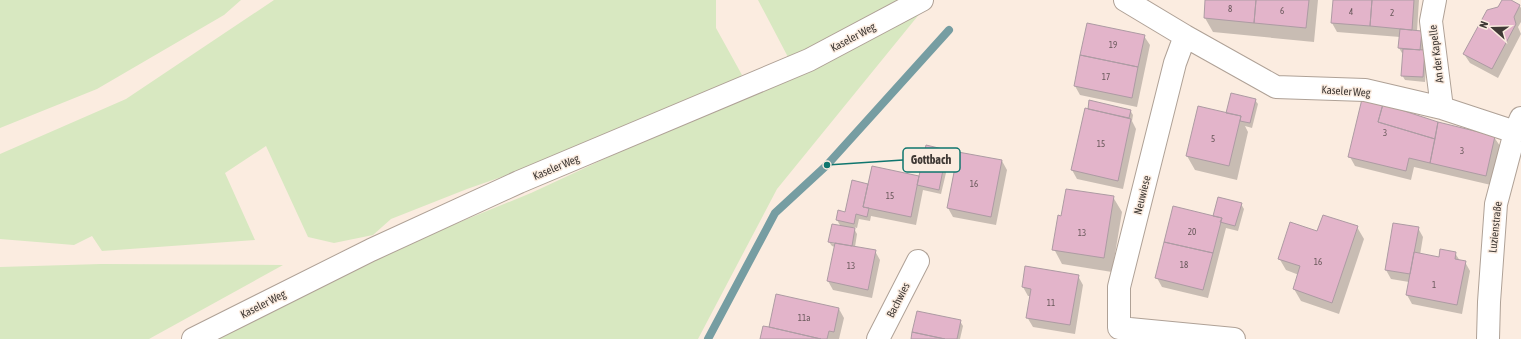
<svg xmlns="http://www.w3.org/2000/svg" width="1521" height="339" font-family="'Asap Condensed',sans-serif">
<rect width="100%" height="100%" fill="#fbece0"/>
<path fill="#d8e8c1" d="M0,0H241L224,15L97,89L0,128Z
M274,0H716V28L742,75L723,88L510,174L467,189L391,219L373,235L334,243L308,237L266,146L225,173L255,240L102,251L92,236L74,245L0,239V154L126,99Z
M758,0H899L789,59Z
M921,12L777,189L698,339H207L328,276L531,193Z
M101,264L283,265L149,339H0V267Z"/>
<path fill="#0003" fill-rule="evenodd" d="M1206,0H1318L1314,42L1213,32L1205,18Z
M1334,0H1419L1417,31L1421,32L1424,36L1423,51L1427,56L1425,82L1405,80L1402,75L1404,53H1402L1399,48L1400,37L1337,32L1332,23Z
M1503,0H1509L1519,5L1521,8V22L1518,27L1521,34L1498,78L1470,63L1464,54Z
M1144,36L1150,45L1137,107L1080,95L1075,86Z
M1255,100L1258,104L1252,128L1245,126L1248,132L1237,180L1195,170L1187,156L1229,115Z
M1085,110H1130L1133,115L1132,121L1136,129L1123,189L1077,179L1072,170Z
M1438,123L1494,137L1500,146L1491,185L1414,167L1411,180L1355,166L1350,157Z
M947,151L950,156L941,194L923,190L916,225L871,216L870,221L859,219L857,228L853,227L857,234L855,247L875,251L880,260L872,298L833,290L828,281L835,247L832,246L829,242L841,227L837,220L846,213L867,184L868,187L872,167L920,177ZM831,241L836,242V244L831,243Z
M958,153L1002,161L1007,170L996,225L953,217L948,208Z
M1113,197L1122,212L1112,272L1062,264L1054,249L1062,217Z
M1241,204L1244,209L1238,231L1226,228L1208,298L1162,287L1157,278L1215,218Z
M1357,227L1364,239L1339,314L1301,301L1294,289L1299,275L1286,270L1279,258Z
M1418,228L1423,237L1420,255L1440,259L1455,253L1460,261L1465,262L1470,271L1462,314L1412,304L1407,295L1409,282L1391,279L1386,270Z
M1078,276L1083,285L1075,334L1033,327L1027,317L1031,296H1028L1023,287Z
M839,309L844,318L839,339H761L769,328Z
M960,321L963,326L960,339H912Z"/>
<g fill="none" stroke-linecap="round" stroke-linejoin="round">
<path stroke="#769da2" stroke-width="8" d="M708,339L775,213L827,165L949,30"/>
</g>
<path fill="#e3b4ca" stroke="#ad9ba3" d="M1205,0H1256L1254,23L1204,18Z
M1256,0H1309L1306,28L1254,23Z
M1333,0H1372L1370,26L1331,23Z
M1372,0H1414L1412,30L1370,26Z
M1502,0H1511L1520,5L1514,17L1516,24L1492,69L1463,54L1487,10L1498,7Z
M1087,23L1145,35L1138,67L1080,55Z
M1400,29L1422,31L1420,50L1398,48Z
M1403,49L1425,50L1423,77L1401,76Z
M1080,55L1138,67L1132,98L1074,86Z
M1231,93L1256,99L1250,123L1240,121L1241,116L1226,113Z
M1362,99L1383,104L1378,122L1435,139L1430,163L1409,158L1406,171L1348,157Z
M1089,100L1131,110L1129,118L1088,109Z
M1383,104L1438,122L1435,139L1378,122Z
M1198,106L1241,116L1229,166L1186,156Z
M1085,108L1131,119L1118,181L1071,170Z
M1438,122L1495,136L1486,176L1430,163Z
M926,145L947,150L939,190L917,185Z
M958,152L1002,160L991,217L947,208Z
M872,166L919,176L911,217L863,207Z
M852,180L868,184L863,207L869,208L867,217L856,214L854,224L836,220L838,210L845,212Z
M1066,189L1114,196L1104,258L1052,250L1058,215L1061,216Z
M1218,197L1242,203L1235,226L1220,222L1222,218L1213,216Z
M1173,206L1222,218L1213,253L1164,242Z
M1323,215L1358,226L1332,303L1293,289L1300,266L1278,259L1290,222L1317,231Z
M1393,223L1419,227L1410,274L1385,270Z
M832,224L855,228L852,246L828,242Z
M1164,242L1213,253L1203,290L1155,278Z
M835,243L876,250L868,290L827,281Z
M1440,249L1456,252L1455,259L1466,261L1457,305L1406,295L1414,252L1439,257Z
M1025,266L1079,275L1070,325L1026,318L1031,289L1022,287Z
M776,294L839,308L834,332L829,331L827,339H821L769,327Z
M917,311L961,320L957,339H945L912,332Z
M763,326L769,327L821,339H760Z
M912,332L945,339H911Z"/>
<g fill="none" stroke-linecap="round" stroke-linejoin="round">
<defs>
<path id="street" d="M1125,0L1185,36L1276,87L1365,90L1442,108L1515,132
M1435,0L1431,21L1442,108
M1185,36L1175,63L1119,287V328L1234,339
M193,339L371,250L519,182L809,60L922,0
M878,339L918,261
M1488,339L1489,302L1496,204L1515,132L1521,118"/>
</defs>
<use href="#street" stroke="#afa196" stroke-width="24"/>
<use href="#street" stroke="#fff" stroke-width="22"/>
</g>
<g text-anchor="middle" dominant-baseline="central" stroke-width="3" stroke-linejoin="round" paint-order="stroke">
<g font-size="9" fill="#68585a">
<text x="1230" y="9">8</text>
<text x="1282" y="11">6</text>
<text x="1351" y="12">4</text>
<text x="1392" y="13">2</text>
<text x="1113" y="45">19</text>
<text x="1106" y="77">17</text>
<text x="1385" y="133">3</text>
<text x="1213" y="139">5</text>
<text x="1101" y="144">15</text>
<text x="1462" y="151">3</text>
<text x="974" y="184">16</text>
<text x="890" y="196">15</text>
<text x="1192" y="232">20</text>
<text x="1082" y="233">13</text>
<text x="1318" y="262">16</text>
<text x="1184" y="265">18</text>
<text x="851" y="266">13</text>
<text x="1434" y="285">1</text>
<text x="1051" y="303">11</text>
<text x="804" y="318">11a</text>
</g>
<g font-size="11" fill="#3f3935" stroke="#fbece0">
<text transform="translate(853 37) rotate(-28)">Kaseler Weg</text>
<text transform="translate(1436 54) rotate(-97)">An der Kapelle</text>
<text transform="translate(1346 91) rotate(4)">Kaseler Weg</text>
<text transform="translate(556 167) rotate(-23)">Kaseler Weg</text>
<text transform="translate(1142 195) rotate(-76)">Neuwiese</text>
<text transform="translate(1495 227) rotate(-84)">Luzienstraße</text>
<text transform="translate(898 300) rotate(-63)">Bachwies</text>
<text transform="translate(263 304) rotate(-27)">Kaseler Weg</text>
</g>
</g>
<path fill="none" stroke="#0f766e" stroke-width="1.5" d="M827 165L903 160"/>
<circle fill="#0f766e" stroke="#fbece0" stroke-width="1.5" cx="827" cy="165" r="4"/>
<rect fill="#fbece0" stroke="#0f766e" stroke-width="1.5" x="903" y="148" width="57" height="24" rx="4"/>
<g font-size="12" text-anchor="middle" font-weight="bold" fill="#3f3935">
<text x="931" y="164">Gottbach</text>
</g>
<g transform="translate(1493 28) rotate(290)" stroke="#fbece0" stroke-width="3" paint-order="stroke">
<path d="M0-3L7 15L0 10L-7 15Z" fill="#3f3935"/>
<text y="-6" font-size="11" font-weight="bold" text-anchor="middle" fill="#3f3935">N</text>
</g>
</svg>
